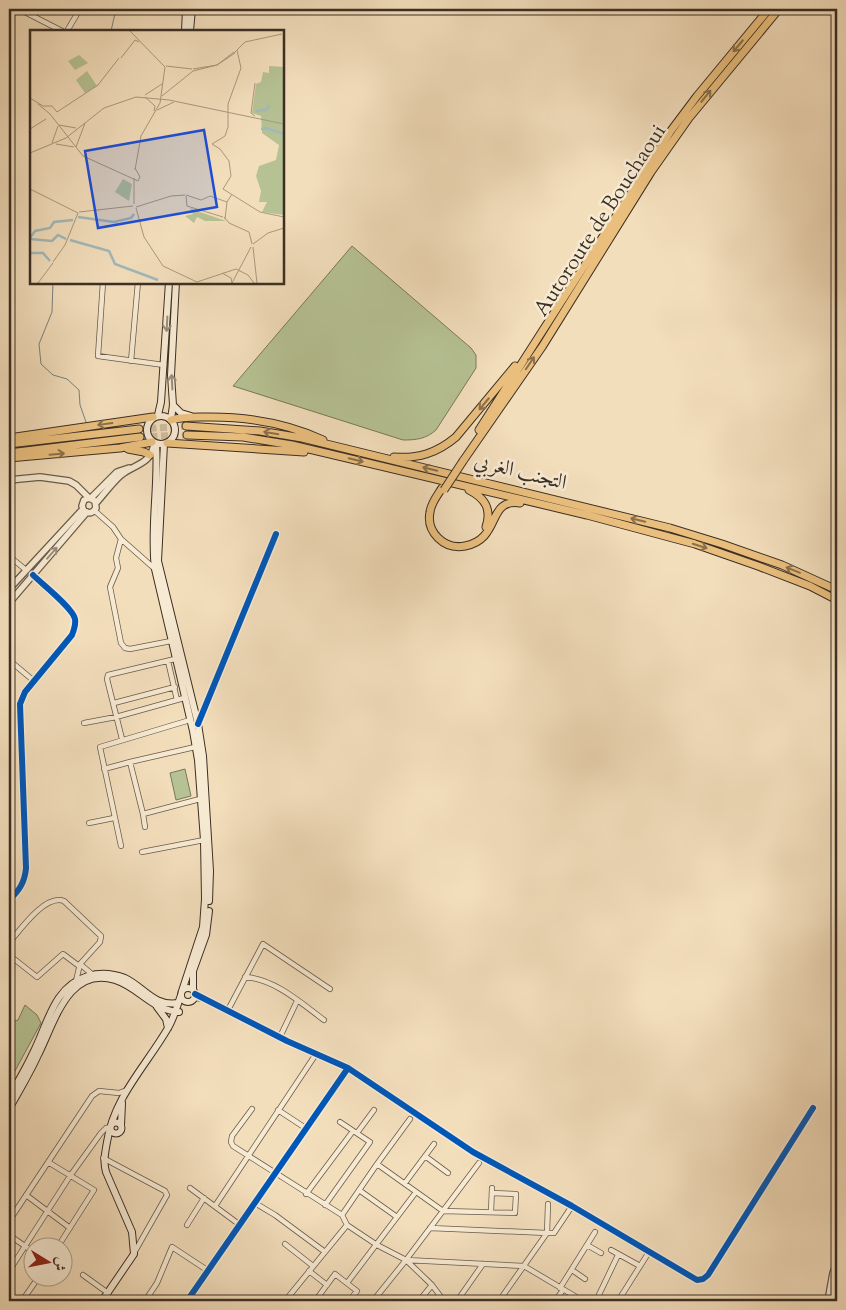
<svg xmlns="http://www.w3.org/2000/svg" width="846" height="1310" font-family="'Sorts Mill Goudy',Amiri,serif">
<rect width="100%" height="100%" fill="#f3debc"/>
<filter id="stains"><feTurbulence type="fractalNoise" baseFrequency=".004" numOctaves="4"/><feColorMatrix values="0 0 0 0 .2 0 0 0 0 .09 0 0 0 0 .02 0 0 0 .5 -.17"/></filter>
<radialGradient id="worn" r=".72"><stop offset=".6" stop-color="#630" stop-opacity="0"/><stop offset="1" stop-color="#630" stop-opacity=".3"/></radialGradient>
<path fill="#b6c294" stroke="#78785c" d="M352,246L471,348L476,355V368L436,430C426,439 416,440 403,440L233,386Z
M185,769L191,796L176,800L170,773Z
M25,1005L37,1015L41,1023L9,1082V1026L14,1021L18,1020Z"/>
<g fill="none" stroke-linecap="round" stroke-linejoin="round">
<path stroke="#78827f" stroke-width="1" d="M111,31L116,9
M53,282L52,312L39,344L41,364L53,375L67,379L79,390L80,405L86,422"/>
<path stroke="#cebb9e" stroke-width="7" stroke-dasharray="7 3.5" stroke-linecap="butt" d="M139,429L186,426
M140,437L187,435"/>
<defs>
<path id="minor" d="M19,9L62,31
M67,31L77,14
M103,282L98,356L164,365
M131,361L138,282
M95,511L113,527L121,539L116,558L118,568L110,587L121,643L125,648L130,649L171,641
M121,539L155,569
M9,556L26,570
M9,660L34,681
M168,661L177,700
M114,703L175,687
M198,722L276,534
M84,723L116,717L184,698
M122,739L107,679L108,675L175,659
M195,747L130,762L143,814L200,799
M104,769L130,762
M143,814L145,827
M89,823L114,818
M121,846L100,747L190,720
M142,852L204,840
M9,900C19,891 25,882 26,868L20,704L25,692L72,635C74,630 76,625 75,619C73,608 42,584 33,575
M9,943C20,930 45,894 64,901L101,936L100,942L80,964
M9,955L37,977L63,954L79,966
M245,977C275,979 301,1003 324,1020
M76,981L80,964L93,975
M195,994L287,1041L348,1068L473,1152L572,1206L697,1280L703,1279L708,1275L813,1108
M194,998L204,999
M228,1010L263,944L330,989
M280,1037L297,1001
M252,1109L232,1136L231,1142L233,1146L342,1215L347,1225L285,1301
M278,1110L307,1129
M357,1133L374,1110
M425,1156L448,1173
M103,1158L165,1191L167,1195L134,1253
M48,1162L94,1190L57,1248
M377,1164L443,1211L515,1213L516,1194L492,1193
M405,1183L434,1144
M190,1188L240,1225
M359,1190L397,1217
M306,1194L353,1131
M26,1195L70,1228
M255,1203L275,1215L325,1252
M325,1205L370,1142L340,1122
M215,1206L316,1054
M491,1212L492,1188
M342,1215L377,1164L410,1119
M9,1221L92,1096L99,1091L119,1093L127,1090
M187,1225L204,1198
M347,1225L377,1245L406,1260L524,1266L583,1301
M430,1228L547,1233L548,1204
M9,1235L32,1251
M285,1244L313,1266
M587,1245L601,1253
M611,1250L640,1266
M406,1260L432,1285L444,1301
M572,1270L585,1279
M9,1271L70,1176L101,1133L106,1128L111,1127
M309,1271L327,1285
M83,1275L108,1293
M347,1283L416,1192
M560,1288L595,1232
M22,1301L38,1278
M145,1301L157,1283L172,1247L207,1270
M187,1301L348,1068
M324,1301L318,1297L335,1274L357,1291L349,1301
M373,1301L406,1260L479,1163
M419,1301L432,1285
M457,1301L483,1264
M499,1301L547,1233H554L572,1206
M555,1301L563,1290
M596,1301L618,1255
M618,1301L649,1252"/>
<path id="tertiary" d="M9,480L40,477L69,481L76,485L89,498L95,501L96,508C93,513 89,514 84,511L82,506L84,500L89,498
M91,498L117,472L129,468
M96,503C104,494 112,483 121,475C135,464 152,464 154,443
M9,589L83,509
M9,603L87,512
M837,1284V1287
M828,1301L833,1273L837,1262"/>
<path id="secondary" d="M185,31L186,9
M190,31L192,9
M173,405L181,413L191,416
M158,415L161,402L169,282
M147 430a14 14 0 1 1 28 0a14 14 0 1 1-28 0Z
M171,419L173,405L171,375L176,282
M156,444C159,485 150,527 155,569L193,731L198,760L204,840L205,899L203,927L182,991
M164,444L158,561L198,724L203,756L210,871L209,901
M181 995a7 7 0 1 1 14 0a7 7 0 1 1-14 0Z
M193,989V971L206,935L209,911
M157,1007L166,1019L168,1028
M9,1097C18,1082 27,1066 34,1051C48,1023 54,986 88,976C101,972 112,973 125,978C144,987 154,1007 178,1003
M9,1109C19,1091 30,1073 38,1055C54,1024 68,965 115,980C140,988 151,1010 179,1012
M110.5 1128a5.5 5.5 0 1 1 11 0a5.5 5.5 0 1 1-11 0Z
M121,1125L122,1103
M102,1301L134,1254L132,1232L106,1172C103,1161 105,1154 107,1142C114,1097 146,1066 168,1028C174,1018 177,1006 181,995"/>
<path id="trunk" d="M171,420C184,416 197,417 210,417C249,417 287,423 323,440
M186,426L260,431L302,438L670,528L722,544L782,565L837,590
M479,430L670,132L697,96L769,9
M187,435L243,437L292,445L587,515L695,544L758,566L810,586L837,600
M9,438L153,417
M167,443L304,452
M9,444L139,429
M128,449L144,452L150,455
M9,453L140,437
M394,457C418,459 437,453 456,437L515,366
M9,458L120,448L152,442
M463,461L542,347L651,172L689,118L779,9
M442,488C437,496 431,503 430,512C426,532 444,550 465,546C502,539 486,498 520,503
M469,490C485,498 492,509 486,527"/>
</defs>
<use href="#minor" stroke="#695b4a" stroke-width="6"/>
<use href="#tertiary" stroke="#695b4a" stroke-width="8"/>
<use href="#secondary" stroke="#3b2f24" stroke-width="8"/>
<use href="#trunk" stroke="#3b2f24" stroke-width="9"/>
<use href="#minor" stroke="#f7ead3" stroke-width="4.5"/>
<use href="#tertiary" stroke="#f7ead3" stroke-width="5.5"/>
<use href="#secondary" stroke="#f7ead3" stroke-width="6"/>
<use href="#trunk" stroke="#eabf7e" stroke-width="7"/>
<defs>
<path id="trunk-bridge" d="M444,490L463,461"/>
</defs>
<use href="#trunk-bridge" stroke="#3b2f24" stroke-width="9" stroke-linecap="butt"/>
<use href="#trunk-bridge" stroke="#eabf7e" stroke-width="7"/>
<defs>
<path id="cycleway" d="M198,724L276,534
M9,900C19,891 25,882 26,868L20,704L25,692L72,635C74,630 76,625 75,619C73,608 42,584 33,575
M195,994L287,1041L348,1068L473,1152L572,1206L697,1280L703,1279L708,1275L813,1108
M187,1301L348,1068"/>
</defs>
<use href="#cycleway" stroke="#f7ead3" stroke-width="9"/>
<use href="#cycleway" stroke="#0057b8" stroke-width="6"/>
</g>
<defs><path id="oneway-shaft" d="M-6 0H5M1.5-3L5.5 0L1.5 3" fill="none" stroke-width="1.6" stroke-linecap="round" stroke-linejoin="round" transform="scale(1.25)"/></defs>
<g stroke="#8a704c">
<use href="#oneway-shaft" transform="translate(738 46) rotate(130)"/>
<use href="#oneway-shaft" transform="translate(706 96) rotate(-51)"/>
<use href="#oneway-shaft" transform="translate(530 363) rotate(-56)"/>
<use href="#oneway-shaft" transform="translate(484 404) rotate(130)"/>
<use href="#oneway-shaft" transform="translate(105 424) rotate(172)"/>
<use href="#oneway-shaft" transform="translate(271 433) rotate(-170)"/>
<use href="#oneway-shaft" transform="translate(57 454) rotate(-5)"/>
<use href="#oneway-shaft" transform="translate(356 460) rotate(13)"/>
<use href="#oneway-shaft" transform="translate(430 469) rotate(-166)"/>
<use href="#oneway-shaft" transform="translate(638 520) rotate(-167)"/>
<use href="#oneway-shaft" transform="translate(700 546) rotate(18)"/>
<use href="#oneway-shaft" transform="translate(793 570) rotate(-158)"/>
</g>
<g stroke="#998c7c">
<use href="#oneway-shaft" transform="translate(167 324) rotate(93)"/>
<use href="#oneway-shaft" transform="translate(172 382) rotate(-93)"/>
<use href="#oneway-shaft" transform="translate(52 553) rotate(-49)"/>
</g>
<g text-anchor="middle" dominant-baseline="central" stroke-width="5" stroke-linejoin="round" paint-order="stroke">
<g font-size="21" fill="#3b2f24" stroke="#f7ead3">
<text transform="translate(601 221) rotate(-57)">Autoroute de Bouchaoui</text>
<text transform="translate(520 473) rotate(14)">التجنب الغربي</text>
</g>
</g>
<g transform="translate(30 30)">
<rect width="254" height="254" fill="#f3debc"/>
<path d="M49,25L58,33L45,40L38,31ZM239,36L254,37V185L232,182L237,172H229L231,161L226,146L229,136L246,130L249,115L232,103L231,86L222,83L226,54L231,52L233,42L239,43ZM57,41L67,56L55,63L46,50ZM93,149L102,154L99,171L85,162ZM160,178L170,181L168,185L170,182L196,191H175L167,187L164,193L155,186L163,184Z" fill="#b6c294"/>
<path fill="none" stroke="#a1b9bb" stroke-width="2.5" d="M226,81L236,80L239,75M231,99L236,98L254,104M48,187L84,192L101,188L104,184M0,208L5,201L20,198L24,192L43,190M0,209L22,211L28,205L36,209M40,210L79,221L85,234L128,250M0,223H13L20,231"/>
<path fill="none" stroke="#a9987f" stroke-width="1" d="M99,0L135,37M207,20L211,38L198,74V97L195,106L182,114L190,119L199,131L201,146L193,159L230,182L254,187M205,22L215,12L252,4M91,28L105,10L109,12M136,36L162,39M163,39L187,35L204,22L205,23L187,35L163,41M115,65L132,54M132,66L163,41M115,67L125,76L124,81M0,68L13,76H22L27,82M8,74L20,84L53,126L108,151L110,147L105,138M127,80L144,72M27,82L68,55L89,28M225,86L221,83L225,53M29,95L46,98M0,99L16,89M22,113L28,96M26,114L44,117M46,117L55,93M0,123L36,108L74,78L106,67L139,70L254,94M105,140L111,106L130,73L135,37M0,159L48,183L35,215L23,232M156,165L171,170M156,166L157,176L193,187M171,170L180,166L197,172M104,174V148M106,177L141,166L155,165M106,178L114,207L133,236L167,252L206,239L218,245L224,253M49,182L103,176M194,187L199,193L219,202L222,214M195,189L197,172L202,164M223,214L238,203L254,198M223,217L227,253M192,243L201,248L202,253M8,253L23,233M202,253L221,217"/>
<path fill="#1d4ed8" fill-opacity="0.15" stroke="#1d4ed8" stroke-width="2.5" d="M174,100L187,177L68,198L55,121Z"/>
<rect width="254" height="254" fill="none" stroke="#3b2f24" stroke-width="2.5"/>
</g>
<rect width="846" height="1310" fill="none" stroke="#f3debc" stroke-width="30"/>
<rect x="10" y="10" width="826" height="1290" fill="none" stroke="#3b2f24" stroke-width="2.5"/>
<rect x="15" y="15" width="816" height="1280" fill="none" stroke="#3b2f24"/>
<g transform="translate(48 1262) rotate(100)"><circle r="24" fill="#f7ead3" stroke="#ac9f8d"/>
<path d="M0-4L9 19L0 12L-9 19Z" fill="#8f2418"/>
<text y="-8" font-size="14" font-weight="bold" text-anchor="middle" fill="#3b2f24">ش</text>
</g>
<rect width="100%" height="100%" filter="url(#stains)"/>
<rect width="100%" height="100%" fill="url(#worn)"/>
</svg>
